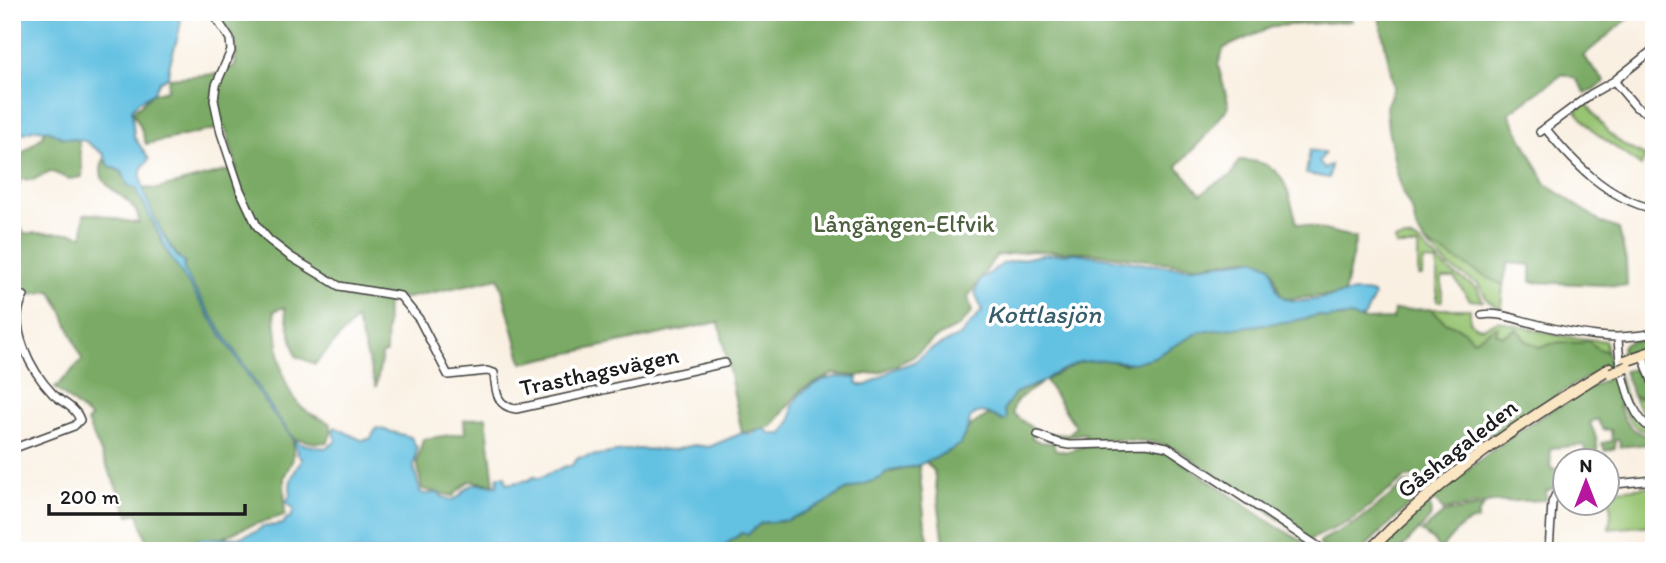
<svg xmlns="http://www.w3.org/2000/svg" width="1666" height="563" font-family="Itim,sans-serif">
<rect width="100%" height="100%" fill="#fff"/>
<filter id="ink" filterUnits="userSpaceOnUse"><feTurbulence type="fractalNoise" baseFrequency=".0143" numOctaves="2"/><feDisplacementMap in="SourceGraphic" scale="14" xChannelSelector="R" yChannelSelector="G"/><feConvolveMatrix kernelMatrix="1 2 1 2 8 2 1 2 1" color-interpolation-filters="sRGB"/></filter>
<filter id="wash" filterUnits="userSpaceOnUse"><feTurbulence type="fractalNoise" baseFrequency=".00686" numOctaves="4" result="noise"/><feDisplacementMap in="SourceGraphic" scale="28" xChannelSelector="R" yChannelSelector="G"/><feGaussianBlur stdDeviation="1.57" result="paint"/><feColorMatrix in="noise" values="0 0 0 0 0 0 0 0 0 0 0 0 0 0 0 0 0 1.4 0 .05"/><feComposite in="paint" operator="in"/></filter>
<g filter="url(#wash)">
<rect width="100%" height="100%" fill="#f9f0e2"/>
<path fill="#99c573" stroke="#5a7048" stroke-width="2" d="M1587,103C1604,130 1615,143 1645,156L1641,166L1593,131L1576,111Z
M1406,238L1416,240L1452,273L1477,288L1483,301L1470,300L1454,278H1442V301H1437V262L1423,261L1422,276H1418V246H1396L1395,240Z
M1424,242L1503,286L1501,309L1488,301L1478,284L1452,269Z
M1431,309H1470V321L1475,326L1482,328L1498,321L1560,336L1605,341L1607,352C1580,342 1567,340 1539,347L1526,341L1517,329L1503,336L1496,333L1474,341L1463,330L1445,322Z
M1619,375C1625,393 1633,428 1654,432V436C1631,428 1621,415 1619,391C1618,385 1618,380 1619,375Z
M1648,384L1654,397V425L1644,416L1633,396L1644,400L1652,397L1646,387Z
M1652,486L1654,525L1609,529L1611,514L1609,491Z"/>
<path fill="#7aaa65" stroke="#4b6340" stroke-width="2" d="M175,12H1348L1352,21L1274,26L1224,48L1218,65L1229,106L1202,140L1177,166L1201,194L1214,184L1231,176L1239,160C1285,160 1286,186 1297,223L1356,238L1344,294L1288,299L1281,296L1271,266L1255,259H1244L1193,266L1085,252L1031,251L996,256L968,297L972,312L958,327L934,339L913,357L881,372L856,376L833,374L801,390L772,426L742,433L719,322L522,363L499,278L407,298L387,297L386,353L382,355L376,387L356,319L315,364L296,356L284,307L274,311C279,343 277,390 306,411C314,416 323,419 331,424V433L328,442L317,443L296,439L293,441V459L284,477L285,515L246,527L194,551H150L138,513L129,515L87,422L91,418L55,388L82,360L61,308L51,291L32,294L28,290L12,287V225L17,222L24,233H71L83,236L84,214C103,212 119,222 139,223C139,192 86,192 105,157L108,165L122,172L128,186L137,189L166,250L179,269H182L185,263C173,255 143,202 144,188L157,189L237,168L225,127L146,144L140,126L133,112L152,94L167,90L169,78L217,74L235,66C239,39 232,33 214,14Z
M1378,12H1636L1583,56L1605,82L1586,94L1575,78L1563,74L1509,113L1546,184L1603,223L1619,229L1626,262L1627,286L1531,282V265L1508,263L1503,286L1424,242L1416,228L1413,213L1403,194L1396,169L1388,129L1386,107L1394,87Z
M12,33L21,73L17,106L12,108Z
M45,130C57,131 65,139 79,140C78,153 84,164 82,177L69,179L50,171L33,180L20,179L16,200L12,203L13,160L42,137Z
M1431,309L1445,322L1463,330L1474,340L1495,327H1498L1496,333L1503,336L1517,329L1526,341L1539,347L1560,342L1581,343L1587,340L1597,348L1607,352L1612,365L1575,384L1494,436L1491,432L1451,460L1422,484L1413,477L1405,478L1351,521L1309,540L1183,453C1152,436 1117,440 1082,440L1086,434C1074,431 1068,441 1056,440C1051,439 1044,435 1039,433L1068,435L1076,427L1045,380L1079,362L1102,359L1125,364L1154,357L1199,332L1215,329L1293,321L1319,315L1334,318L1350,316L1366,320L1393,319L1394,310Z
M1654,336V346L1623,359L1622,347L1625,343Z
M1634,369L1639,371L1648,384L1647,387L1652,397L1651,400L1633,396L1624,371Z
M1614,375C1620,410 1616,425 1654,440V446L1649,444L1620,447L1619,440H1615V448L1605,451L1602,443L1612,441L1611,430H1603L1597,419L1590,423L1596,437L1598,454L1586,461L1584,445L1550,448L1551,469H1558L1559,486L1546,491V500L1493,502L1443,510L1435,500L1429,504L1432,511L1430,518L1399,551H1374C1446,483 1525,419 1614,375Z
M1042,382C1031,394 1011,396 1013,414L1035,430L1031,438L1040,442L1053,443L1055,449C1076,456 1069,448 1085,446C1106,443 1130,446 1152,446L1161,448L1276,526L1320,551H945L934,471L925,461L960,444C965,426 975,423 990,414L1002,421L1006,416L1003,409L1015,393Z
M486,417L494,484L469,481L453,496L422,489L417,461L423,439L465,433L464,420Z
M919,465L925,525L931,551H722C725,541 735,540 741,533L748,534L761,523L788,520L822,505L846,490L881,478L887,473Z
M1411,483L1421,494L1361,551H1331L1319,545L1320,541L1357,522L1405,484Z
M1484,506L1478,514V520C1460,522 1451,538 1440,550L1433,540L1421,532L1444,513Z"/>
<path fill="#64c1e2" stroke="#406e7f" stroke-width="2" d="M19,12H172L181,16C181,38 169,55 168,77L160,81L152,94L139,101L132,110L134,137L149,159C147,164 141,166 141,172C138,188 170,256 184,262V269L192,285L273,410L295,440L301,444L325,448L336,442L333,430L335,427L361,440L370,439L377,428L411,437L417,448L414,467L420,491L423,494L440,493L441,496L451,500C458,498 459,497 464,491C471,481 486,484 497,486L498,476H505L507,484L529,480L535,476L537,479L566,466H571L578,458L636,449L674,450L694,445L709,447L742,433L751,434L765,428L770,434H783L791,420L793,405L801,393L823,380L837,377L858,378L857,383L860,385H867L894,369L914,362L931,349L960,336L982,311L975,292L980,280L1004,263L1041,255L1076,253L1146,264L1187,268L1255,259L1271,266C1275,274 1273,284 1278,292C1293,316 1351,284 1373,294L1374,297L1365,316L1359,319L1350,316L1326,318L1319,315L1293,321L1199,332L1154,357L1133,363L1102,360L1079,362L1050,376L1042,382L1015,393L1004,409L1007,418L1004,421C991,416 981,405 970,419C970,425 963,438 960,444L949,451L919,465L887,472L881,478L846,490L822,505L788,520L761,523L748,534L741,533C735,540 725,541 722,551H172C180,547 189,542 197,540C211,536 227,540 240,537C246,536 249,532 256,532L262,527L283,524L286,519L291,517L294,509L286,502L291,494C287,481 296,470 302,459L297,454L294,440L271,411L168,253L142,200L138,196L137,188L128,186L122,172L108,165L103,154L85,141L61,137L48,130L36,129L21,134L14,131L21,70L12,30Z
M1310,150L1325,153L1319,162L1324,168L1331,165L1329,178L1306,174Z"/>
</g>
<g filter="url(#ink)">
<g fill="none" stroke-linecap="round" stroke-linejoin="round">
<defs>
<path id="minor" d="M212,12L230,39L231,51L216,85L214,100L221,133L240,190L257,226L269,240L291,257L339,286L400,296L419,319L448,375L487,371L494,373C496,390 495,406 516,409L725,363
M1614,81L1636,107L1654,116
M1545,128C1574,163 1606,198 1654,209
M1540,132L1591,94L1614,81L1654,49
M1482,315C1500,312 1518,320 1536,324C1576,334 1613,342 1654,333
M1618,339C1619,361 1629,422 1654,429
M1642,354L1654,386
M1038,435L1058,443L1069,445L1147,443L1167,447L1325,551
M12,449L74,426L80,420C76,407 62,403 53,394C32,372 6,326 24,296
M1606,485L1654,480
M1549,551L1552,503L1555,496L1564,489"/>
<path id="secondary" d="M1625,361L1654,351
M1369,551C1443,475 1520,423 1610,368"/>
</defs>
<use href="#minor" stroke="#3d3c3a" stroke-width="10"/>
<use href="#secondary" stroke="#3d3c3a" stroke-width="13"/>
<use href="#minor" stroke="#fff" stroke-width="7"/>
<use href="#secondary" stroke="#fbe6c3" stroke-width="10"/>
<defs>
<path id="secondary-bridge" d="M1611,373L1627,367"/>
</defs>
<use href="#secondary-bridge" stroke="#3d3c3a" stroke-width="13" stroke-linecap="butt"/>
<use href="#secondary-bridge" stroke="#fbe6c3" stroke-width="10"/>
</g>
</g>
<g text-anchor="middle" dominant-baseline="central" stroke-width="7" stroke-linejoin="round" paint-order="stroke">
<g font-size="24" fill="#4e603f" stroke="#fff">
<text x="904" y="223">Långängen-Elfvik</text>
</g>
<g font-size="24" fill="#1c1c1c" stroke="#fff">
<text transform="translate(599 371) rotate(-12)">Trasthagsvägen</text>
<text transform="translate(1457 448) rotate(-38)">Gåshagaleden</text>
</g>
<g font-size="26" font-style="italic" fill="#395e6b" stroke="#fff">
<text x="1044" y="314">Kottlasjön</text>
</g>
</g>
<rect width="1666" height="563" fill="none" stroke="#fff" stroke-width="42"/>
<g transform="translate(1586 482)"><circle r="33" fill="#ffffff" stroke="#a4a4a4" stroke-width="2"/>
<path d="M0-5L12 26L0 18L-12 26Z" fill="#b5179e"/>
<text y="-10" font-size="19" font-weight="bold" text-anchor="middle" fill="#1c1c1c">N</text>
</g>
<path d="M49 504v10h196v-10" fill="none" stroke="#1c1c1c" stroke-width="3.5"/>
<text x="60" y="504" font-size="21" fill="#1c1c1c" stroke="#ffffff" stroke-width="5" paint-order="stroke">200 m</text>
</svg>
